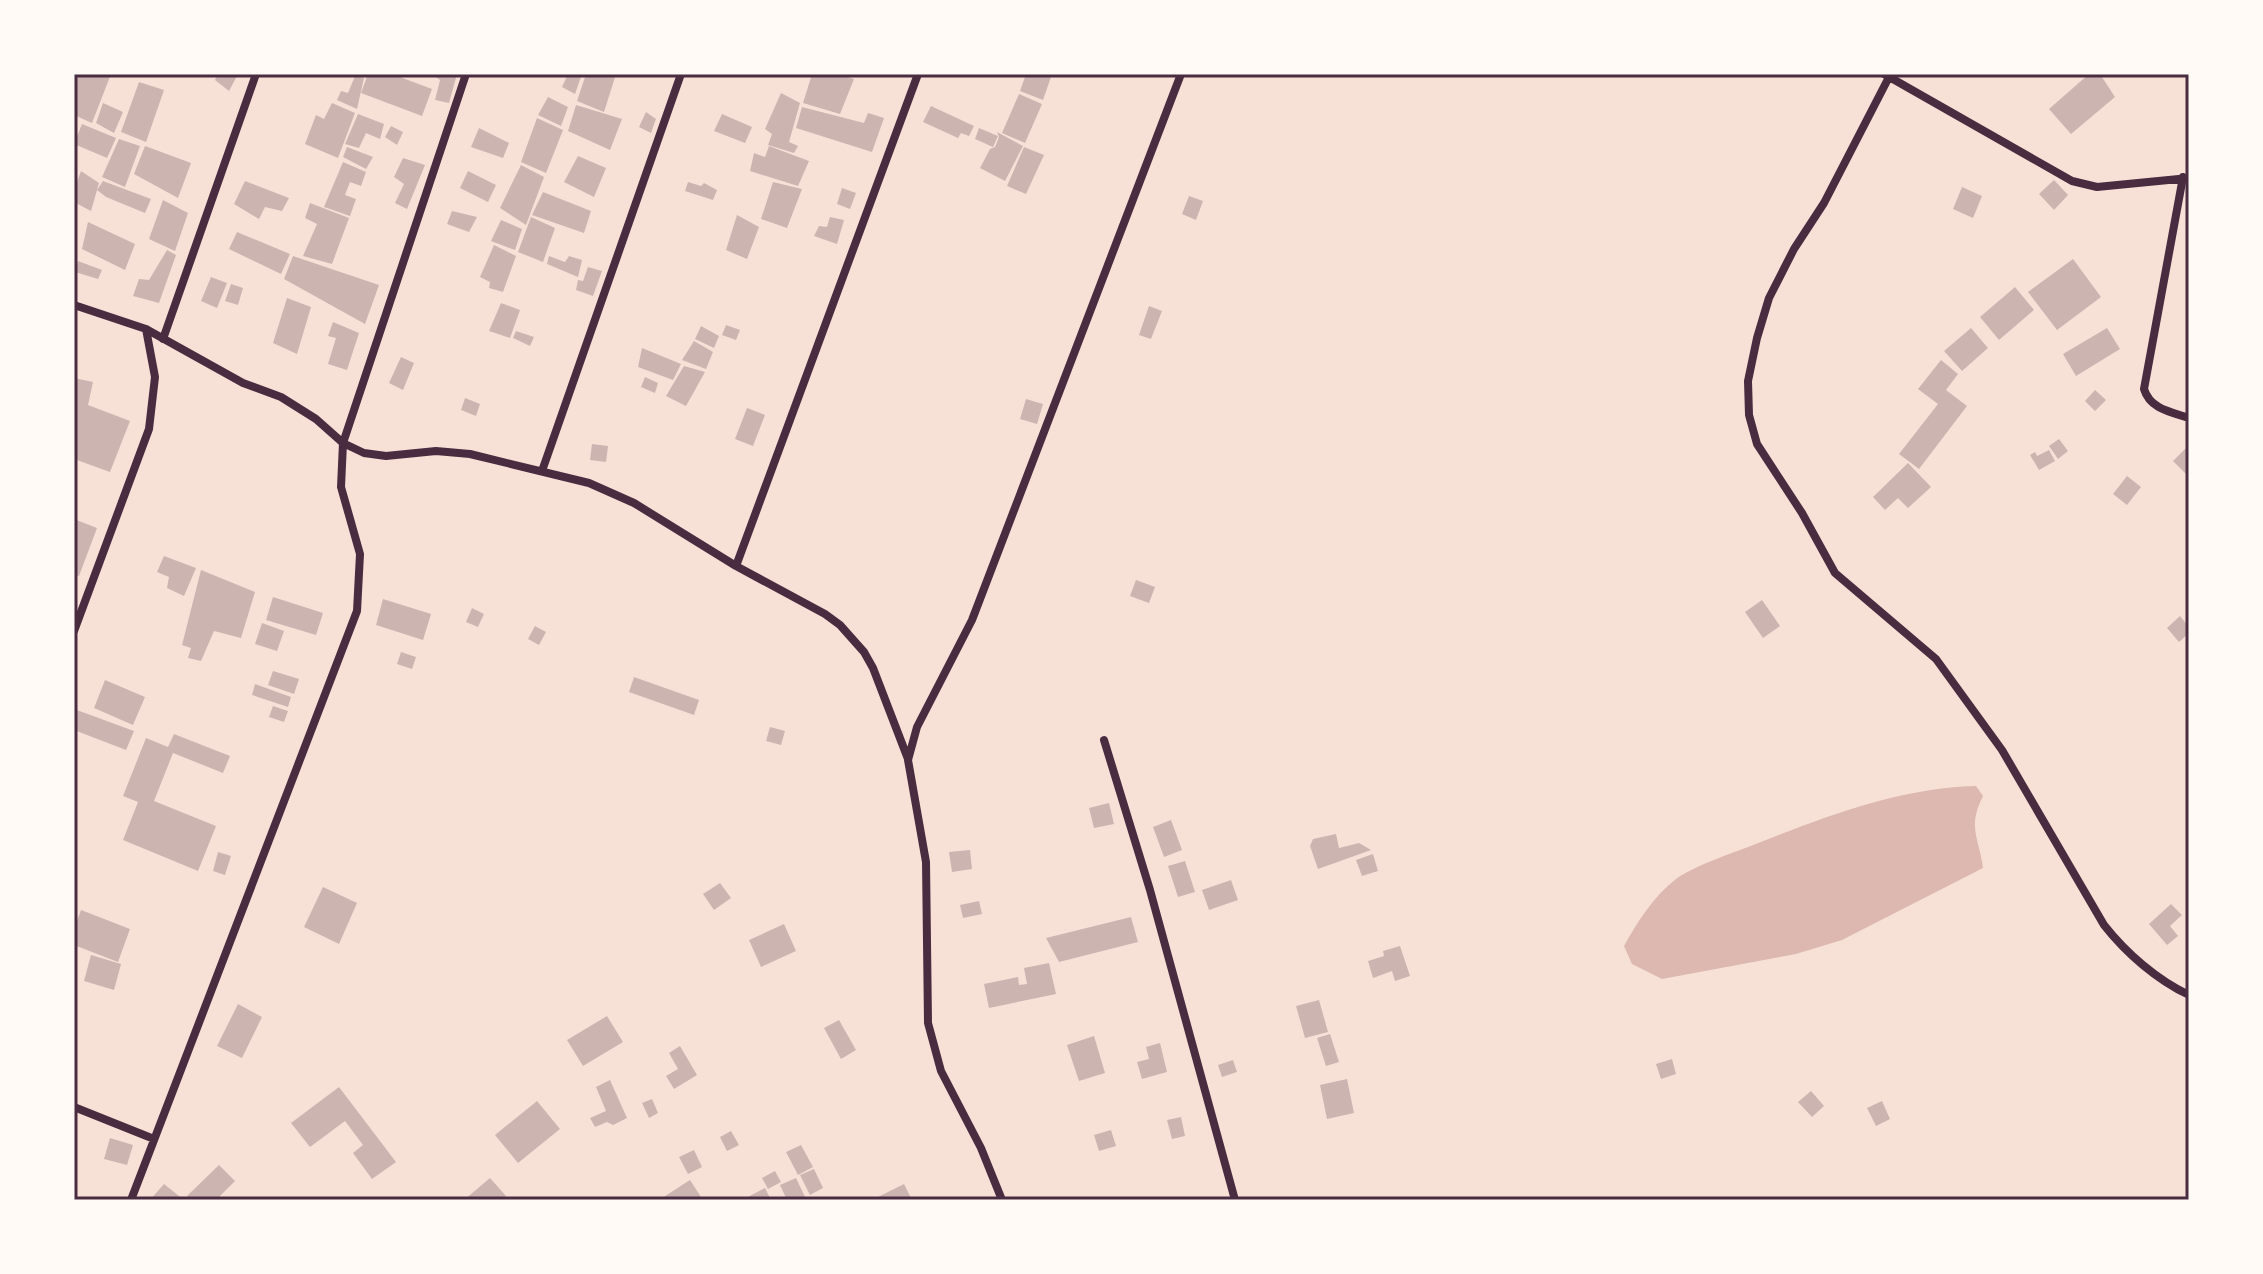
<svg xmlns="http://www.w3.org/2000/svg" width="2263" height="1274" font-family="'Space Grotesk',sans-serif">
<rect width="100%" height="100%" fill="#f7e1d7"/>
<path fill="#dcb8b0" d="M1976,786L1983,796C1967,828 1979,837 1983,868L1842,940L1796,954L1662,979L1632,964L1624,946C1638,921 1653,897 1676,879C1694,866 1727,855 1748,847C1822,818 1896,788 1976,786Z"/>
<path fill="#ccb4b1" d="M74,74H111L92,123L74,115Z
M218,74H238L229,91L215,80Z
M368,74H392L432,89L422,116L361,93Z
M431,74H457L449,103L435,100L440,80Z
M568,74H582L575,94L562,87Z
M586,74H616L604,112L577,101Z
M812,74H838L854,79L840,114L803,103Z
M1026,74H1052L1043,100L1020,91Z
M2089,74H2100L2115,97L2071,134L2049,109Z
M355,76L364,78L357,109L337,100L341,91L348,93Z
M139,82L164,90L146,142L121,132Z
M781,93L800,103L789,142L798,146L794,153L768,145L772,134L765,129Z
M1019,94L1042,104L1025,143L1002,133Z
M548,97L568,107L561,126L538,115Z
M103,103L123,112L114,133L96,123Z
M332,103L355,113L338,158L305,144L316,115L324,119Z
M576,105L622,119L610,150L568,131Z
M931,106L974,126L969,136L961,133L958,138L923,122Z
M802,107L864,123L868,113L884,118L872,152L796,128Z
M646,112L656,119L651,133L639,127Z
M358,114L384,124L380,139L366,133L359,148L345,144Z
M722,114L752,127L745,143L714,131Z
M537,118L563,130L546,173L521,162Z
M82,124L116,138L107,158L74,144Z
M391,126L403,132L397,145L385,137Z
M479,128L509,143L503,158L471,147Z
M979,128L998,136L993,147L975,139Z
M997,132L1023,146L1005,181L980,168L990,149L995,147L999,137Z
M119,139L140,146L125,187L102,177Z
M145,146L191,163L178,198L134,174Z
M769,146L809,161L798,186L750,171L754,153L765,157Z
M347,147L373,157L366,169L343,157Z
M1024,147L1044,155L1026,194L1007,186Z
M578,156L606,168L594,197L564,182Z
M403,158L425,165L407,209L395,203L404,184L394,177Z
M343,162L366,172L361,186L350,182L345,195L356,199L350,216L324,207Z
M521,165L544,177L526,225L500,208Z
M81,171L99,183L91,211L74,202V190Z
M468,171L496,185L488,202L460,188Z
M2054,180L2068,195L2054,210L2039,194Z
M103,181L151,199L145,213L106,197L97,190Z
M245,181L289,198L282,211L265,207L259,219L234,204Z
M688,182L701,186L704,183L717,190L713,200L685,191Z
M773,182L802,189L787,228L761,219Z
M1962,187L1982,196L1973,218L1953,209Z
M842,188L856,193L850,209L837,204Z
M543,192L591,211L584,233L532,215Z
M1189,196L1203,201L1196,220L1182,214Z
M163,200L188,213L175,251L149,239Z
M310,203L349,218L332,264L303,256L317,224L305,218Z
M452,211L477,217L469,232L447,224Z
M737,215L759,227L747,259L726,250Z
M531,217L555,228L543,262L518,252Z
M830,217L844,220L837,244L814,236L819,226L827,227Z
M501,220L522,229L515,250L491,241Z
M88,222L135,244L125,270L82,249Z
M237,232L290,254L281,274L229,249Z
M494,245L516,256L503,292L489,288L490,282L480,277Z
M167,250L176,255L159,303L133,296L139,279L149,280Z
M293,256L379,285L365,324L284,279Z
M549,256L565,262L569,256L582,260L578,277L547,264Z
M2073,259L2101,297L2057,330L2028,292Z
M78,261L102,270L98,279L75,272Z
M588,267L602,271L593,296L576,290L578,280L583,281Z
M211,277L227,283L217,308L201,301Z
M231,284L243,288L238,305L225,301Z
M2015,287L2034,310L1999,340L1980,317Z
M287,298L311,307L297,354L273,343Z
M501,303L520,310L510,338L489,331Z
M1149,306L1162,311L1151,339L1139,335Z
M333,322L359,333L347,370L328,364L336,338L328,336Z
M726,325L740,330L736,340L722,335Z
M701,326L719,336L714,348L695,339Z
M1971,328L1988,348L1962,371L1944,351Z
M2107,328L2120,349L2076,376L2063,354Z
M516,331L534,337L530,346L513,338Z
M694,341L713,352L706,369L682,360Z
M642,348L681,364L673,380L638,367Z
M401,357L414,363L403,390L389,383Z
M1941,360L1958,374L1946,390L1967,406L1919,469L1899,454L1938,404L1918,389Z
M684,366L705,372L686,406L666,396Z
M645,377L658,383L655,393L641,387Z
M74,378L93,382L88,405L130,421L110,472L74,459Z
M2095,390L2106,400L2095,411L2085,401Z
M465,398L480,404L476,416L461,410Z
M1026,399L1043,404L1037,424L1020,419Z
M747,408L765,415L753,446L735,439Z
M2059,439L2068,451L2058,459L2049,446Z
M592,444L608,446L606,462L590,460Z
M2189,445V477L2173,461Z
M2049,450L2055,461L2039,470L2030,455L2035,452L2037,456Z
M1908,463L1931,487L1908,508L1898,498L1885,510L1873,497Z
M2127,476L2141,487L2127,505L2113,494Z
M74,519L97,528L79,576L74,575Z
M164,556L196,568L184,596L167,588L169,577L157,572Z
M201,570L255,592L241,638L214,631L201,661L188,658L191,648L182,645Z
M1136,580L1155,587L1149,603L1130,596Z
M273,597L323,613L316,635L266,620Z
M383,599L431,614L423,640L376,625Z
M1762,600L1780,626L1763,638L1745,612Z
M472,608L484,614L478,627L466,622Z
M2180,616L2189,627V633L2179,642L2167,628Z
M262,623L284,631L277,651L255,644Z
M535,626L546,632L539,645L528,639Z
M401,652L416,657L412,669L397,664Z
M273,671L299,679L294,694L268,685Z
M634,677L699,700L694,715L629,692Z
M105,680L145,697L133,725L94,708Z
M255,684L291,697L288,707L252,695Z
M273,706L288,711L284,722L269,717Z
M74,709L134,731L126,750L74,730Z
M770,727L785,731L781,745L766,741Z
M174,734L230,756L223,773L173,753L154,801L216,826L198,871L123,840L138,802L123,796L146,738L168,747Z
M1109,803L1114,824L1094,828L1089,808Z
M1171,820L1182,850L1164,857L1153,827Z
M1336,834L1339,848L1359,843L1371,850L1318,869L1310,846L1313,839Z
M970,850L972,869L952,872L949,852Z
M218,852L231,856L225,875L213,871Z
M1373,854L1378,871L1362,876L1356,860Z
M1185,861L1195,892L1178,897L1168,866Z
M1231,880L1238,900L1209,910L1202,890Z
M720,883L731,898L714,910L703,894Z
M323,887L357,903L339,944L304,927Z
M979,901L982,914L963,918L960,905Z
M2171,904L2182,915L2170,926L2178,936L2167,945L2149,924Z
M81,910L130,929L118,962L74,945V929Z
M1131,917L1138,942L1059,962L1046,938Z
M784,924L796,951L761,967L749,940Z
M1400,946L1410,976L1395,981L1392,971L1373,978L1368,961L1384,956L1383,951Z
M91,955L121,964L114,990L84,981Z
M1049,963L1056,994L989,1008L984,984L1018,977L1019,985L1027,984L1024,968Z
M1319,1000L1328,1032L1305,1038L1296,1006Z
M238,1004L262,1017L242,1058L217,1046Z
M607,1016L623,1042L583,1066L567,1040Z
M839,1020L856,1050L841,1059L824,1028Z
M1330,1034L1339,1062L1326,1066L1317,1038Z
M1094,1036L1105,1073L1079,1081L1067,1045Z
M1160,1043L1167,1072L1142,1079L1137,1062L1149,1059L1146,1047Z
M680,1046L697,1075L674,1089L666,1076L678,1069L669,1053Z
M1672,1059L1676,1074L1661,1079L1656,1064Z
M1233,1060L1237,1072L1222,1077L1218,1065Z
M1347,1079L1354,1113L1327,1119L1320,1085Z
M610,1080L627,1118L613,1125L607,1122L595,1127L590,1118L606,1111L596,1087Z
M339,1087L396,1162L372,1179L353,1153L363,1145L345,1121L310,1147L291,1123Z
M1811,1091L1824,1106L1812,1117L1798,1102Z
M652,1099L658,1113L649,1118L642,1103Z
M537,1101L560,1129L518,1163L495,1135Z
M1882,1101L1890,1119L1876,1126L1867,1108Z
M1181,1117L1185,1136L1172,1139L1167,1120Z
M1111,1130L1116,1146L1099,1151L1094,1135Z
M731,1131L739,1145L727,1151L720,1137Z
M110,1138L133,1145L127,1165L104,1159Z
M801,1145L813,1167L798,1175L786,1152Z
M694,1150L702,1167L688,1174L679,1157Z
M219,1165L235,1181L216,1200H191L187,1196Z
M814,1169L823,1188L810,1195L800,1175Z
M775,1171L781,1182L768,1189L762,1178Z
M490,1178L506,1196L501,1200H464Z
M796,1178L805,1197L787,1200L780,1185Z
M690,1180L703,1200H659Z
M164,1184L184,1200H150Z
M904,1184L912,1200H877L876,1198Z
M765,1188L771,1200H742Z"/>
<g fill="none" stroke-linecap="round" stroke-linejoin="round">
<path stroke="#4a2c40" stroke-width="8" d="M1884,74L2072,181L2097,187L2189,178
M1889,77L1824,203L1794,249L1769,298L1757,338L1748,381L1749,415L1757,444L1802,513L1835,573L1936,659L2002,750L2104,925C2126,953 2157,980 2189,995
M2183,177L2144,389C2150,409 2171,412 2189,418
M74,305L146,329L243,383L281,397L316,419L343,443L364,453L386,456L436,451L470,454L589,483L634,503L736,566L825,614L840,625L864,652L873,668L908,759
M163,339L256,74
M542,471L681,74
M736,566L918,74
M74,631L149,429L155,377L146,329
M1104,740L1150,890L1235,1200
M74,1107L154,1139
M131,1200L357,611L360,554L341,487L343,443L466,74
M1002,1200L981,1148L941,1071L928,1023L926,862L908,760L917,727L972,620L1181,74"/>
</g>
<rect width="2263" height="1274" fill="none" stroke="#fffaf5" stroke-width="152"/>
<rect x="76" y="76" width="2111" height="1122" fill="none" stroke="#4a2c40" stroke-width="3"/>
</svg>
